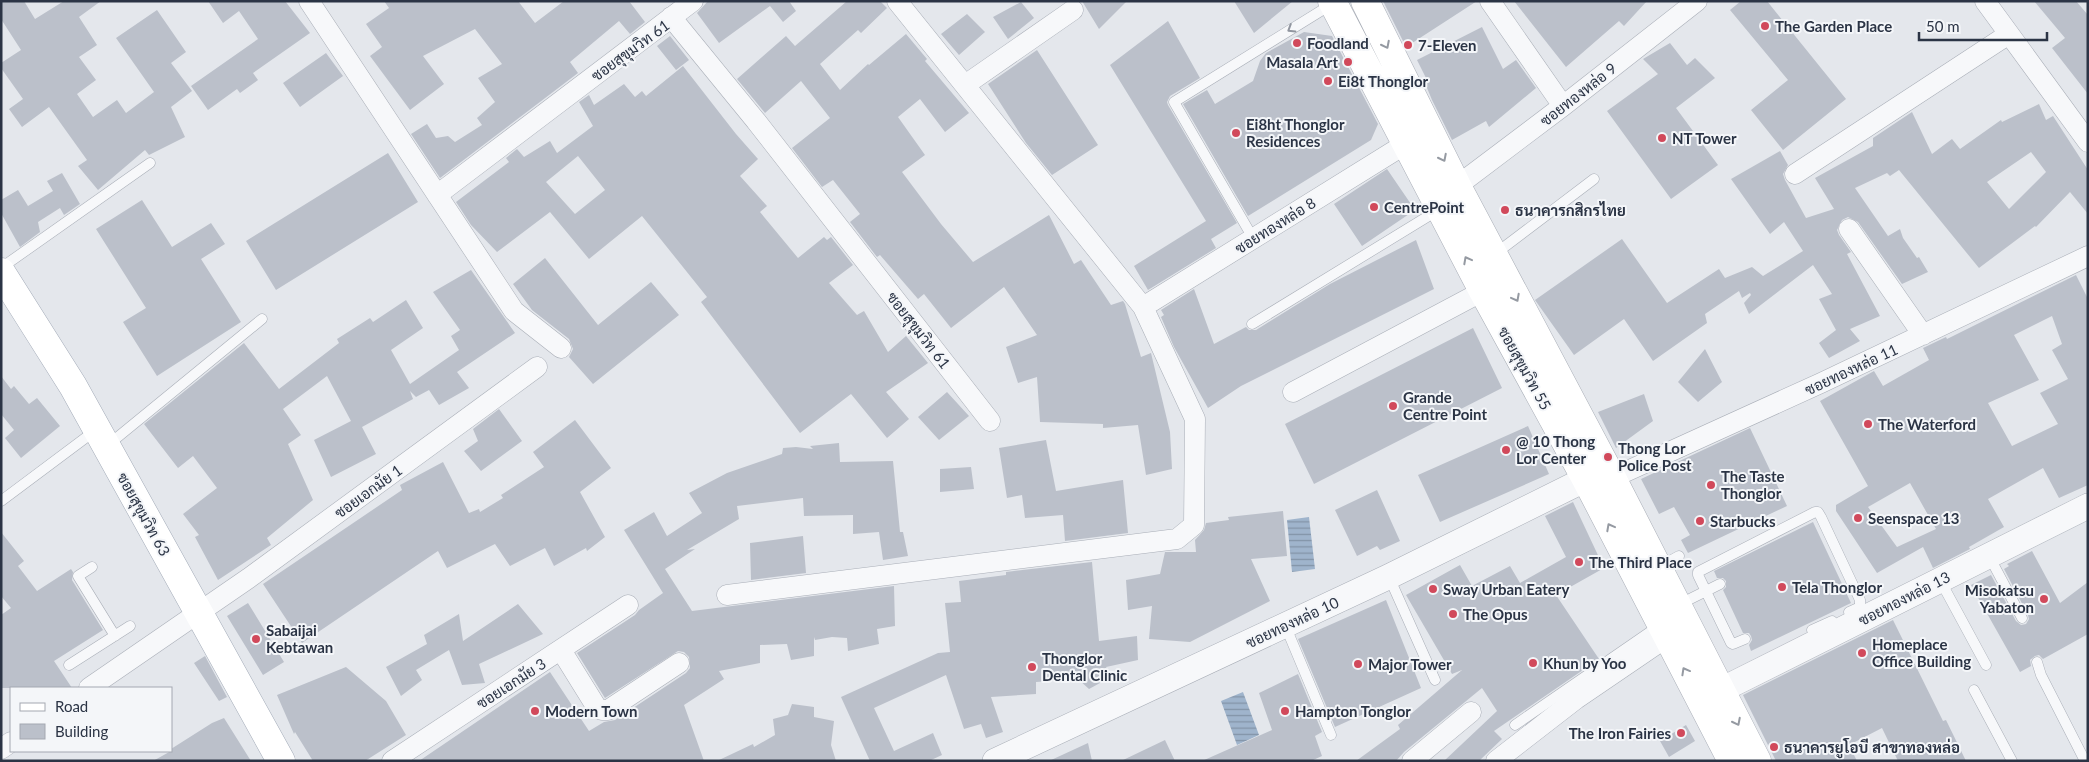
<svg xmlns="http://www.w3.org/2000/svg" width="2089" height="762" font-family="Lato,Sarabun,sans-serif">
<defs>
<pattern id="water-rules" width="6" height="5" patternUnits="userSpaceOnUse" patternTransform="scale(1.25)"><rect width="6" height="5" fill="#9fb4cc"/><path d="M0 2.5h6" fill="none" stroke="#8293a7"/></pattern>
</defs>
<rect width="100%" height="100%" fill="#e4e7ec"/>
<path fill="url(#water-rules)" d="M1309,517L1315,569L1292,572L1287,520Z
M1243,692L1259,735L1237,745L1221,701Z"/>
<path fill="#bbc0ca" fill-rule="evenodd" d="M1,1H24L35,19L64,1H101L79,17L97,45L79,57L96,80L77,94L93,117L117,100L126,113L154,92L116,38L157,10L186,52L171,63L192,91L171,107L185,137L149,155L145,150L98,190L78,166L87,160L49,107L22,127L9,109L23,99L1,68V63L21,50L1,19Z
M208,1H285L310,33L253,73L258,80L240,93L237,89L208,110L191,86L258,39L239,11L223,23Z
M384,1H518L535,23L564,1H629L645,22L630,34L619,21L570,62L578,73L440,178L411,134L427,124L436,138L448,136L455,142L482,125L477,118L495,102L478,78L502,64L475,29L423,56L444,84L410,110L370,56L382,47L366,24L389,8Z
M708,1H789L796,11L783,22L770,6L719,43L697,13Z
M847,1H880L887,8L861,33L858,30L820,64L840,90L868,64L869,65L906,34L927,59L925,61L969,113L945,132L920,99L898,117L925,155L902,172L941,224L973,262L1049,215L1074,264L1081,260L1111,305L1123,301L1125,304L1141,357L1151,353L1170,432L1172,469L1146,475L1138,425L1103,428V424L1040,422L1037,377L1018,383L1006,347L1037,335L1004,287L951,328L924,294L918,299L880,255L877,257L850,222L860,214L833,180L822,187L792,148L830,118L801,81L765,113L737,79L786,36L795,46Z
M1082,1H1127L1099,29Z
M1234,1H1293L1254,33Z
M1383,1H1477L1406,47Z
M1514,1H1647L1624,26L1619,21L1566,67Z
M1741,1H1767L1846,99L1783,150L1751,110L1788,80L1730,10Z
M2034,1H2076L2088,15V94L2052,48L2065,38Z
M1021,2L1034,18L1008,39L993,17Z
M967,14L985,32L959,55L941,34Z
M1168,21L1200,78L1170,96L1167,102L1168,105L1237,223L1211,239L1216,248L1148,290L1134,266L1206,221L1110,65Z
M1482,27L1503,69L1516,60L1536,88L1489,127L1486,121L1452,140L1432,100L1425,83L1428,82L1417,60Z
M1304,32L1332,36L1378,124L1371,140L1248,216L1183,104L1207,90L1215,104L1253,81L1260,61L1266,53Z
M670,36L689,60L676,70L657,46Z
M1670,43L1687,65L1695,58L1715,78L1676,108L1718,165L1671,199L1607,111L1658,74L1643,59Z
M1037,50L1098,145L1052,175L1026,143L988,84Z
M326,53L343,76L300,107L283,83Z
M683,66L736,134L758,159L740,176L767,206L760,212L798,258L824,237L827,240L831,237L853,265L829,283L857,315L864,311L888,352L906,336L928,363L886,392L909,419L887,438L851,394L800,433L701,302L707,297L642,216L589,259L550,212L497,252L471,225L456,202L509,162L506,158L517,149L524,157L550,141L557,153L593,126L579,102L589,95L594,105L624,84L635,97L642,91L646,96ZM578,156L605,190L575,214L546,182Z
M2039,104L2046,120L2053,116L2088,170V214L2070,192L2036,227L2035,226L1979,268L1899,170L1890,176L1887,173L1855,188L1888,236L1900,229L1903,238L1917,258L1919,257L1928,272L1902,284L1858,222L1848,217L1842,220L1837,230L1839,235L1851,252L1847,254L1880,316L1850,329L1860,341L1829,358L1819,343L1836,330L1819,299L1832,294L1813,265L1749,314L1744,303L1751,295L1750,293L1742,298L1739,291L1705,314L1707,323L1653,361L1624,319L1574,355L1535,300L1622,239L1667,303L1719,269L1725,278L1752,267L1763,276L1803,251L1784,222L1770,234L1731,179L1780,151L1788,165L1783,174L1785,180L1806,218L1834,209L1815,178L1873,146V138L1912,112L1932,154L1952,139L1960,149L2001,120L2002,122ZM2031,152L2046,172L2009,209L1987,182Z
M388,153L418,202L276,290L246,241Z
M1387,169L1415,210L1362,246L1334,204Z
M62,173L80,204L64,215L60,208L38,222L40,232L20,247L1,213V200L18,190L28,206L53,191L47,181Z
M142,200L172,247L211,223L225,244L201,259L241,322L157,376L123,322L146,308L96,229Z
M1416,240L1434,289L1241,386L1208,408L1174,347L1161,317L1164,315L1161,310L1194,289L1214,344L1246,327L1249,330H1256L1330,284Z
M545,258L598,325L651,282L679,315L593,384L569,357L573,349L569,339L532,310L513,284Z
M471,270L515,333L457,372L469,388L439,405L429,390L416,397L410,391L413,399L362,427L376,454L331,477L314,440L351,421L327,376L283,409L301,435L288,444L313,500L267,538L271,545L218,580L195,537L199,535L183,514L217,488L193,456L178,468L144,424L244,343L279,389L339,343L337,339L370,318L373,322L406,300L423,328L391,350L410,384L459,350L451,336L460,330L433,292Z
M2076,275L2088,299V485L2059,498L2043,468L1988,499L2004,527L1969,547L1970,549L1933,568L1923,547L1877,573L1836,511V505L1868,486L1820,401L1874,371L1883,386L1929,360L1923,348L1946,337L1947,339ZM2052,316L2062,344L2052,350L2068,379L2040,393L2058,424L2012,446L1988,403L2039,380L2014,335ZM1910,483L1936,529L1897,547L1868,507Z
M1473,328L1502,388L1314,484L1285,424Z
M1705,349L1722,382L1698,402L1678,382Z
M1,376L11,389L14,386L29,404L37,398L60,426L21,458L5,438L14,430L1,414Z
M947,392L969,416L939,440L918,417Z
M1644,394L1653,421L1616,448L1598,412Z
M499,409L522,441L481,471L464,451L478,441L473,429Z
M575,420L611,468L580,492L605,537L587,551L586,548L554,566L545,548L510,566L495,544L447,568L438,551L302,643L263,584L402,490L400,485L443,462L469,513L479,509L480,512L503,498L501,495L544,467L533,452Z
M1528,426L1549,474L1440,522L1418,475Z
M1750,428L1787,506L1688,553L1681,540L1690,535L1674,507L1659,514L1641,479Z
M1046,440L1056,491L1123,480L1128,533L1065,541L1063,515L1025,518L1022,495L1007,498L999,448Z
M839,443L840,462L893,461L900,532H903L908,556L883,560L879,532L853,534V515L804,516L803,498L737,506L739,519L687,550L695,549L665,569L692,611L894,586L895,626L877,629L879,644L848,651L847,638L832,637L815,640L814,637V656L791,660L787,644L760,645V663L719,671L724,679L684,705L704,761H419L550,672L589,731L604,722L615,720L686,673L690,668L689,657L684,652L678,651L605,698L577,653L635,615L639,610L663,593L624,530L654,512L667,536L702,513L689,493L727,473L782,454L783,448L796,447L813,449L810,446Z
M971,467L974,489L940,492V469Z
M1377,490L1400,541L1380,550L1377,546L1357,556L1335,510Z
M1573,502L1604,568L1556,595L1599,659L1494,731L1502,739L1479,761H1444L1497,711L1482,688L1404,752L1396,761H1356L1400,729L1398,725L1462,670L1452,674L1406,595L1460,565L1472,586L1510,566L1520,583L1566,557L1545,516Z
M1283,511L1287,556L1251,559L1270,601L1190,642L1149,639L1152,606L1128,610L1126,580L1160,574L1165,552H1196L1195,540L1204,530L1206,523L1229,520L1228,517Z
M1813,522L1851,603L1751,651L1749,645L1752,640L1751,636L1749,633H1743L1723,590L1726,587V581L1723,578H1717L1714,571Z
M1,532L24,561L18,566L37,591L71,569L73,572L72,580L103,630L54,661L72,688H1V615L11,608L1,596Z
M803,536L806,573L751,580L750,543Z
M2032,551L2060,603L2088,582V634L2043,659L2039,655L2035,656L2030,660L2031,666L2020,672L1971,585L1991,575L2016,621L2021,625L2026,624L2029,619L2028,615L2004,569L2009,566L2007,564Z
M1092,562L1099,641L1137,636L1138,660L1106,667L1111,677L1089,689L1078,679L1036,682V694L991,697L1003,732L986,738L981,724L964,729L946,675L874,708L894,751L933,733L942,755L929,761H870L841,697L938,653L950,652L945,603L961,602L959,581L1006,575V572Z
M1386,600L1421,688L1335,727L1298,639Z
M248,603L284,662L263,675L227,616Z
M518,604L543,634L479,664L485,683L462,685L449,650L416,670L422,680L401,696L386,667L427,644L424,635L459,614L463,641Z
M1893,620L1943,721L1946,720L1966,761H1898L1882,728L1849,745L1857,761H1776L1743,695Z
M205,656L227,697L219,701L194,663Z
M346,667L386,701L406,735L365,761H313L295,732L294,734L277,695Z
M1298,674L1322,732L1315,736L1322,756L1311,761H1202L1272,730L1259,693Z
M792,704L814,707V717L834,721L831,745L836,761H717L753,744L754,747L775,735L773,719L788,715Z
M224,718L251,761H153L171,751V749L212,723Z
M1686,725L1695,741L1669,757L1660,741Z
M1165,740L1175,761H1121Z
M1088,743L1092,761H1049Z"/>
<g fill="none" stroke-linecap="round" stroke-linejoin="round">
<defs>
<path id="service" d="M1253,238L1174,102L1332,4
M1495,254L1594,179
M1,268L150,163
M1252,324L1440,209
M108,445L262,319
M1,501L96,430
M1989,556L2022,618
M92,567L78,576L115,636
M1659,567L1679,556
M1389,577L1435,680
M1940,580L1986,665
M1678,605L1720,584
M1285,625L1331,735
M1812,630L1832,621
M1745,639L1733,644L1731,643L1698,575V572L1815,512H1818L1821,517L1860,600V607L1849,612
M2037,662L2041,675L2085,761
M69,665L130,626
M1974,690L2012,761
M1515,725L1660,625"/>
<path id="minor" d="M309,1L514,311L561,348
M1490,1L1563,106
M1985,1L2088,142
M671,17L756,121L990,421
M965,85L1073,10
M1795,174L2009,34
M1457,186L1563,106L1697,1
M437,195L693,1
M1849,229L1923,335
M1143,307L1407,143
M1293,392L1483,291
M1612,478L1821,383L2088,256
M727,595L1177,539L1194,525L1195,419L1143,307L897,1
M561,650L597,708L602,710H608L679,663
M89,688L249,578L537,367
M1,749L11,742
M392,761L628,605
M1412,761L1471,712
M1496,761L1576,699L1667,637"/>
<path id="tertiary" d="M1721,690L2088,506
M995,761L1388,577L1586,479"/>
<path id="secondary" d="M1332,1L1483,291L1586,479L1732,761
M1365,1L1457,186L1612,478L1757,761"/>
<path id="primary" d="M1,272L73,386L281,761"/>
</defs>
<use href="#service" stroke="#a9aeb7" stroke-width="11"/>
<use href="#minor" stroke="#a9aeb7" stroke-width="21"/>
<use href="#tertiary" stroke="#a9aeb7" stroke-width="26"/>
<use href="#secondary" stroke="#a9aeb7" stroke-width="29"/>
<use href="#primary" stroke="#a3abb8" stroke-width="29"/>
<use href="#service" stroke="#f7f8fa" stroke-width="10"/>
<use href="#minor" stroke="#f7f8fa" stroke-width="20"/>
<use href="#tertiary" stroke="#f7f8fa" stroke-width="25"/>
<use href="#secondary" stroke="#fff" stroke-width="28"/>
<use href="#primary" stroke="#fff" stroke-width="28"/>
</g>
<defs><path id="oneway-chevron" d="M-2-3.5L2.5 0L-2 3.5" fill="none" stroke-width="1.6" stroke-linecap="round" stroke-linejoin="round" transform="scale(1.25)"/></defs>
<use stroke="#9196a0" href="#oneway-chevron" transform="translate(1291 29) rotate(148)"/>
<g stroke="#959aa2">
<use href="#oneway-chevron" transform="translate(1386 45) rotate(63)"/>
<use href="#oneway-chevron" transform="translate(1443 158) rotate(63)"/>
<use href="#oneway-chevron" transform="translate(1467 260) rotate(-118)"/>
<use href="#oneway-chevron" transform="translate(1516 298) rotate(62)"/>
<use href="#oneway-chevron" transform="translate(1610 527) rotate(-118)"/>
<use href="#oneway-chevron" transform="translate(1685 671) rotate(-119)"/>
<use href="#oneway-chevron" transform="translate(1737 722) rotate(63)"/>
</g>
<g fill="#d1495b" stroke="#f4f6f9" stroke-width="2">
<circle cx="1765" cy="26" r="5"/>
<circle cx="1297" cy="43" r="5"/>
<circle cx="1408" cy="45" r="5"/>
<circle cx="1348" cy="62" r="5"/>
<circle cx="1328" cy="81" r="5"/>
<circle cx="1236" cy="133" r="5"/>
<circle cx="1662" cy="138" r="5"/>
<circle cx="1374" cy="207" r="5"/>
<circle cx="1505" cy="210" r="5"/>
<circle cx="1393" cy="406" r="5"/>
<circle cx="1868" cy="424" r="5"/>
<circle cx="1506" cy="450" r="5"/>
<circle cx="1608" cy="457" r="5"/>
<circle cx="1711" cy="485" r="5"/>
<circle cx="1858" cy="518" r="5"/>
<circle cx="1700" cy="521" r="5"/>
<circle cx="1579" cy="562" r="5"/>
<circle cx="1782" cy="587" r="5"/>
<circle cx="1433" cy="589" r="5"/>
<circle cx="2044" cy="599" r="5"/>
<circle cx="1453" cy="614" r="5"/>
<circle cx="256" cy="639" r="5"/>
<circle cx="1862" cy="653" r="5"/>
<circle cx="1533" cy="663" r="5"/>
<circle cx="1358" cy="664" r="5"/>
<circle cx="1032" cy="667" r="5"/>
<circle cx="535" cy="711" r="5"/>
<circle cx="1285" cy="711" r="5"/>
<circle cx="1681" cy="733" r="5"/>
<circle cx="1774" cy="747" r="5"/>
</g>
<g text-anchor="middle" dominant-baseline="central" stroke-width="4" stroke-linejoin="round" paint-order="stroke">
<g font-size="15" font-weight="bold" fill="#2b3445" stroke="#f4f6f9" text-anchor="start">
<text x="1775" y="26">The Garden Place</text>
<text x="1307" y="43">Foodland</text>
<text x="1418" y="45">7-Eleven</text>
<text x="1338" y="62" text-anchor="end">Masala Art</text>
<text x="1338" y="81">Ei8t Thonglor</text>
<text x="1246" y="124">Ei8ht Thonglor<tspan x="1246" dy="17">Residences</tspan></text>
<text x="1672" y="138">NT Tower</text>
<text x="1384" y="207">CentrePoint</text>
<text x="1515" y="210">ธนาคารกสิกรไทย</text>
<text x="1403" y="397">Grande<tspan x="1403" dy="17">Centre Point</tspan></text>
<text x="1878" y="424">The Waterford</text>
<text x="1516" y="441">@ 10 Thong<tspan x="1516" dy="17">Lor Center</tspan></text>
<text x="1618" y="448">Thong Lor<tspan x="1618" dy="17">Police Post</tspan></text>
<text x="1721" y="476">The Taste<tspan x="1721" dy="17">Thonglor</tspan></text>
<text x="1868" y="518">Seenspace 13</text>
<text x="1710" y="521">Starbucks</text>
<text x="1589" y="562">The Third Place</text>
<text x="1792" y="587">Tela Thonglor</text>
<text x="1443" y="589">Sway Urban Eatery</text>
<text x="2034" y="590" text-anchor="end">Misokatsu<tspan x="2034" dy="17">Yabaton</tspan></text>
<text x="1463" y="614">The Opus</text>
<text x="266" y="630">Sabaijai<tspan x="266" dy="17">Kebtawan</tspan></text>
<text x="1872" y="644">Homeplace<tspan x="1872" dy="17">Office Building</tspan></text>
<text x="1042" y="658">Thonglor<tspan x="1042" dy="17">Dental Clinic</tspan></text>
<text x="1543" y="663">Khun by Yoo</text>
<text x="1368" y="664">Major Tower</text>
<text x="545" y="711">Modern Town</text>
<text x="1295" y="711">Hampton Tonglor</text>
<text x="1671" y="733" text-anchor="end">The Iron Fairies</text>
<text x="1784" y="747">ธนาคารยูโอบี สาขาทองหล่อ</text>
</g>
<g font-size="15" fill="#2b3445" stroke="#f4f6f9">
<text transform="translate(630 50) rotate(-36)">ซอยสุขุมวิท 61</text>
<text transform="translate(1578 94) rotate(-38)">ซอยทองหล่อ 9</text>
<text transform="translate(1275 225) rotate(-32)">ซอยทองหล่อ 8</text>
<text transform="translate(919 330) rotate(52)">ซอยสุขุมวิท 61</text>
<text transform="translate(1525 368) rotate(61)">ซอยสุขุมวิท 55</text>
<text transform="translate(1851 369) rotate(-25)">ซอยทองหล่อ 11</text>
<text transform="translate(368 491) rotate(-36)">ซอยเอกมัย 1</text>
<text transform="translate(144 514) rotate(61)">ซอยสุขุมวิท 63</text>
<text transform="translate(1904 598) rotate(-27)">ซอยทองหล่อ 13</text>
<text transform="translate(1292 622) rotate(-25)">ซอยทองหล่อ 10</text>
<text transform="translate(511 683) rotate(-33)">ซอยเอกมัย 3</text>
</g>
</g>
<rect width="2089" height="762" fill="none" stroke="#2b3445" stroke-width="5"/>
<rect x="10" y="687" width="162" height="65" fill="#f4f6f9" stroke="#a4a8b1"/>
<rect x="20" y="703" width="25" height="8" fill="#ffffff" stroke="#a4a8b1"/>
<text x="55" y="712" font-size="15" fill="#2b3445">Road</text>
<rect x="20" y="724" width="25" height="15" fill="#bbc0ca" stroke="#a4a8b1"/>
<text x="55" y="737" font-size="15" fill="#2b3445">Building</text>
<path d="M1919 32v8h128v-8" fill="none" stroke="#2b3445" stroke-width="2.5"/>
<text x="1926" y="32" font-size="15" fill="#2b3445" stroke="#f4f6f9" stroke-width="4" paint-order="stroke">50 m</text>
</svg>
